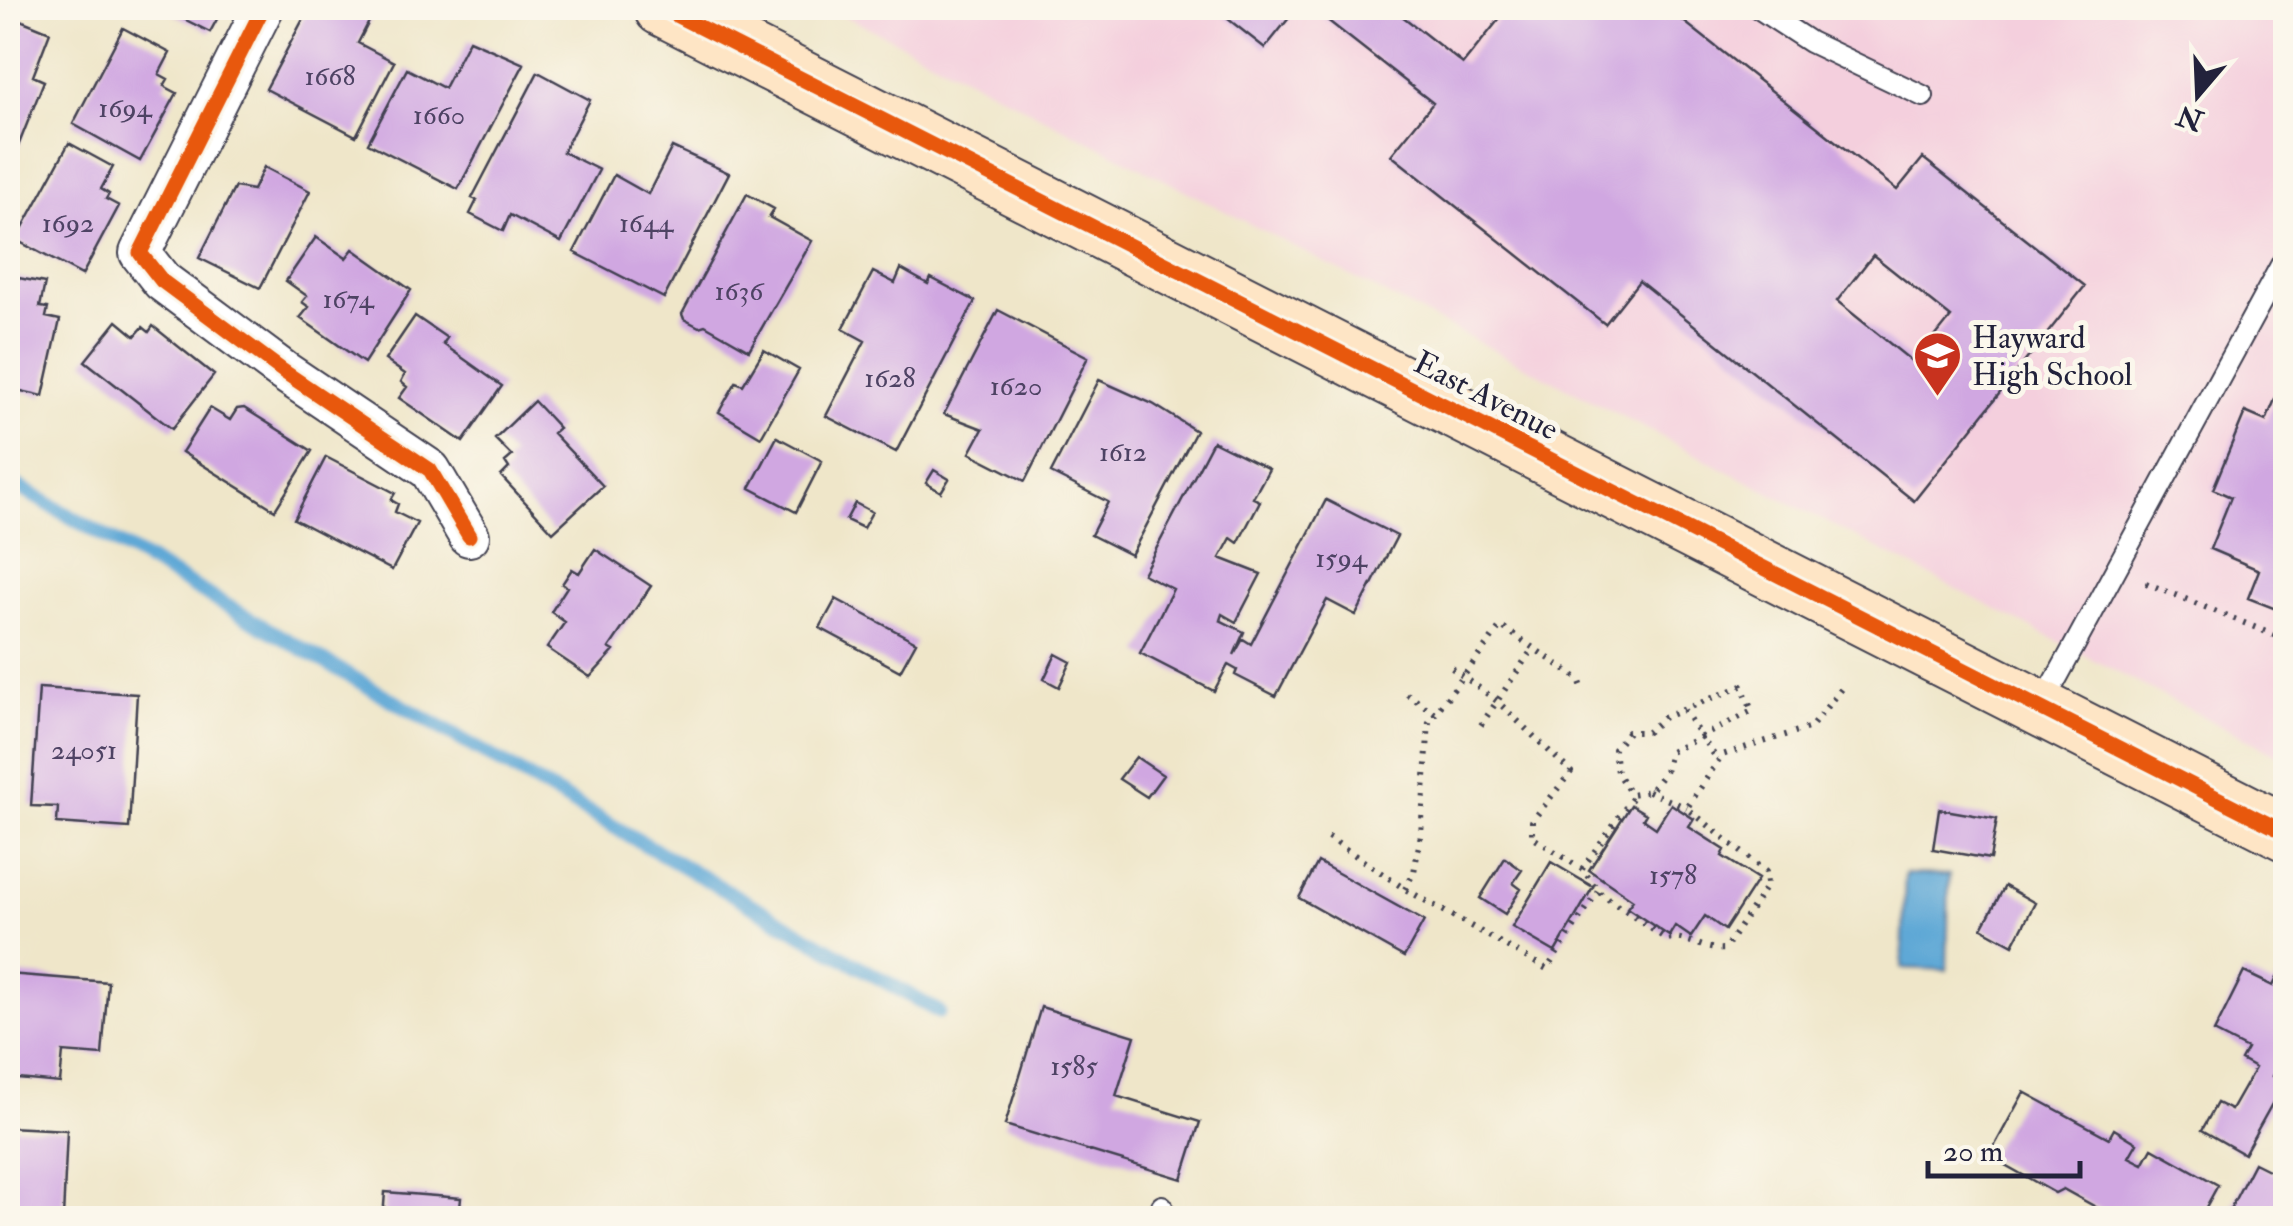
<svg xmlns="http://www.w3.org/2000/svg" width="2293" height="1226" font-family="'IM FELL Double Pica',serif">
<rect width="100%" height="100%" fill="#fbf7ec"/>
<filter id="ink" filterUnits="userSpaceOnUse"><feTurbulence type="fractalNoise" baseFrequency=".01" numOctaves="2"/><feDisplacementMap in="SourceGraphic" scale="20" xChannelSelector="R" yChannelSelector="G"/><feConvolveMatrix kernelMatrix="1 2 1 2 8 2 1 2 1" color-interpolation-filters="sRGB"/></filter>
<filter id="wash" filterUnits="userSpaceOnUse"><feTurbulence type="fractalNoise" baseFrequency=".0048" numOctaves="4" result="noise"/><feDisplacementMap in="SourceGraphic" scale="40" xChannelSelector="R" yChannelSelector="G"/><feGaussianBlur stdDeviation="2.25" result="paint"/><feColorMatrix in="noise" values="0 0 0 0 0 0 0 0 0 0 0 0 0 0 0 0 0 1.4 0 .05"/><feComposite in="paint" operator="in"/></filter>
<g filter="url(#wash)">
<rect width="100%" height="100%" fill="#efe6c9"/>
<path fill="#f4cfdd" d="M828,8H2285V759L890,38Z"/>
<path fill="#5ea8d6" stroke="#406588" stroke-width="2.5" d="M1905,874L1949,875L1947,970L1902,968Z"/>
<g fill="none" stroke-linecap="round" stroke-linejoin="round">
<path stroke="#5ea8d6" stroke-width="15" d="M8,481L939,1012"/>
</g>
<g id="blocks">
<path fill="#d0a7e1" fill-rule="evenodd" d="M162,8H223L210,32Z
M309,8H376L358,43L394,62L356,136L266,89Z
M1214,8H1297L1265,48Z
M1312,8H1392L1463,64L1508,8H1667L1897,190L1923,158L2085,286L1914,501L1639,281L1605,324L1391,155L1433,103ZM1873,255L1951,317L1914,363L1837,301Z
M8,15L50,32L33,76L44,81L17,149L8,145Z
M123,28L170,53L159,74L168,79L164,86L177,93L140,161L73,124Z
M469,40L524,64L458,189L368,143L407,69L444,88Z
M538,72L590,100L563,152L599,170L561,242L510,215L503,231L470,214L477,200L472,198Z
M69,143L113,167L101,189L109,194L106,199L119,206L82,275L16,240Z
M672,147L729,173L664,298L574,252L614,175L648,194Z
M264,167L310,191L260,288L199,258L235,187L253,190Z
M747,194L774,209L769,217L812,241L749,350L705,325L699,327L684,319L682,314Z
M316,237L346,258L353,249L411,290L364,363L300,318L309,307L302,302L307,296L286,281Z
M901,269L928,284L931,278L975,301L896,452L826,416L865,341L843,329L873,272L895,283Z
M8,276L45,283L40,307L48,308L46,317L60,320L43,396L8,388Z
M998,310L1088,357L1025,481L970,453L983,429L944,414Z
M415,316L447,338L443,344L502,386L463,442L399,398L407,387L401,382L405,374L385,360Z
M117,321L135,336L143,327L149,332L153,326L214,375L172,429L85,361Z
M764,350L799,370L761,437L719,412L736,382L743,385Z
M2286,373V613L2248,598L2259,570L2210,549L2231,497L2213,489L2245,412L2266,421Z
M1099,380L1153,404L1196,431L1131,555L1091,535L1108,502L1051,473Z
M534,401L559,428L553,433L603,486L553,532L501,476L509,468L505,462L512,456L495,439Z
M210,408L230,420L237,409L244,408L312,451L275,510L182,452Z
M777,437L822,461L796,512L750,488Z
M1213,441L1269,469L1253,498L1260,501L1238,543L1231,538L1220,558L1261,574L1236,622L1222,614L1220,620L1244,632L1234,655L1243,639L1251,644L1326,500L1397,536L1356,615L1327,600L1276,696L1235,675L1237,670L1228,665L1214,691L1140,653L1173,589L1143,574Z
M326,457L395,493L391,500L398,504L395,512L417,523L392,570L294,519Z
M934,470L949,479L941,492L926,483Z
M855,503L872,512L863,528L846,520Z
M595,549L651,586L609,648L614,651L590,677L547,648L565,622L551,612L567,587L562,584L572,569L579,573Z
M836,599L916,642L900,671L820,628Z
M1056,654L1071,662L1059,687L1044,679Z
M39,688L137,694L129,828L57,823L58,807L31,806Z
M1136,757L1163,775L1147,797L1119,779Z
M1671,804L1694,819L1689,827L1725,850L1722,856L1758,879L1725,930L1705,916L1691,937L1675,926L1669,936L1627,908L1633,900L1589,870L1631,805L1646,814L1643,819L1656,828Z
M1939,809L1997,819L1990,859L1933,849Z
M1505,858L1522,870L1513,883L1521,889L1505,914L1480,898Z
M1318,862L1424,921L1404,957L1299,898Z
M1551,862L1593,887L1555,952L1512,927Z
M2005,886L2035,903L2013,945L1982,928Z
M2244,972L2273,986L2277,978L2286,982V1049L2272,1076L2283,1084L2244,1154L2202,1130L2217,1103L2231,1110L2255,1068L2241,1060L2247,1049L2214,1032Z
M8,974L108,982L102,1055L63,1052L60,1083L8,1078Z
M1041,1007L1135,1036L1116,1096L1200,1122L1182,1179L1005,1125Z
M2024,1092L2109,1138L2114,1129L2137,1143L2129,1157L2143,1164L2152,1148L2218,1185L2200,1218H2108L2110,1215L2063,1189L2055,1193L1989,1156Z
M8,1127L67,1130L63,1218H8Z
M2254,1163L2286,1179V1218L2226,1217Z
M385,1192L461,1198L459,1218H383Z"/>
</g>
</g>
<g filter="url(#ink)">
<use href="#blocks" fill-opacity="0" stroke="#413f50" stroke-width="2.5"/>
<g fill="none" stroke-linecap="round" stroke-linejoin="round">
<defs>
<path id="lane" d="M1758,8L1810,42L1923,96
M2041,707L2286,256
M1162,1218V1206"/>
<path id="street" d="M263,8L140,253L162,281L283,371L430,470L469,536"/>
<path id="secondary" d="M662,8L2286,833"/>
</defs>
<use href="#lane" stroke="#413f50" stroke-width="24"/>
<use href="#street" stroke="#413f50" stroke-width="44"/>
<use href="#secondary" stroke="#413f50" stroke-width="59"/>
<path stroke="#413f50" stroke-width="6" stroke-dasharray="2.5 8" stroke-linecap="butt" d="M2146,583L2286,640
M1452,668L1497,701L1571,772L1532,821V837L1582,869L1602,895L1666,939C1688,935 1702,951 1725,949L1767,885L1766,872L1687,808L1722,755L1811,727L1844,685
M1407,694L1436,714
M1684,710L1701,737L1752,711L1742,686L1663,718L1647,732H1628L1614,749L1617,773L1631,794L1650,791L1665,772L1670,752L1701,737L1718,760
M1481,725L1533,648
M1648,791L1687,808
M1328,837L1405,889L1547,969L1598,891
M1582,869L1635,794
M1405,889L1414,872L1421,834L1429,722L1501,626L1579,679L1583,690"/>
<use href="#lane" stroke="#fff" stroke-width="20"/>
<use href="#street" stroke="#fff" stroke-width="40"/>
<use href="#secondary" stroke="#fee5c5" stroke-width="55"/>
<defs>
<path id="cycleway" d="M263,8L140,253L162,281L283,371L430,470L469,536
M662,8L2286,833"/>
</defs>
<use href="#cycleway" stroke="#fbf7ec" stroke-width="21"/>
<use href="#cycleway" stroke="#e8590c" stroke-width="15"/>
</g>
</g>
<defs>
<symbol id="school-pin" viewBox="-11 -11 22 30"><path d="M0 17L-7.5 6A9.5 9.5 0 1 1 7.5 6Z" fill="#c8321e" stroke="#fbf7ec"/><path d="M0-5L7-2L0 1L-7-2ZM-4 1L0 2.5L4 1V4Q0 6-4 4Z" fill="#fff"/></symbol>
</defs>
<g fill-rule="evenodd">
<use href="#school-pin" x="1910" y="328" width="55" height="75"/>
</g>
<g text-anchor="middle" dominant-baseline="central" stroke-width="10" stroke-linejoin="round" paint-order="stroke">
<g font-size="28" fill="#4e4364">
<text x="330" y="76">1668</text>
<text x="125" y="108">1694</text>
<text x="439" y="115">1660</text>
<text x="68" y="223">1692</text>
<text x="646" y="223">1644</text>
<text x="739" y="291">1636</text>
<text x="348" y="299">1674</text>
<text x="890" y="378">1628</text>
<text x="1016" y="386">1620</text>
<text x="1123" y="452">1612</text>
<text x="1341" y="558">1594</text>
<text x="84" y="750">24051</text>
<text x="1673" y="875">1578</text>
<text x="1074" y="1066">1585</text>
</g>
<g font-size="32" fill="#22223b" stroke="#fbf7ec" text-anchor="start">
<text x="1972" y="338">Hayward<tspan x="1972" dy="37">High School</tspan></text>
</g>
<g font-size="32" fill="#22223b" stroke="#fbf7ec">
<text transform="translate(1486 396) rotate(27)">East Avenue</text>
</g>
</g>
<rect width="2293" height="1226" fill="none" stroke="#fbf7ec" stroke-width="40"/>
<g transform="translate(2198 95) rotate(199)" stroke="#fbf7ec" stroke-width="8" paint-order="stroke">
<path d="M0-8L18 38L0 25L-18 38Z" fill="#22223b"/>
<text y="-15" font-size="28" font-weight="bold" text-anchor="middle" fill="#22223b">N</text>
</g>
<path d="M1928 1161v15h152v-15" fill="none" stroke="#22223b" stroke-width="5"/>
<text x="1943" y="1161" font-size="30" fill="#22223b" stroke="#fbf7ec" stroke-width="8" paint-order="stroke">20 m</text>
</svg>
